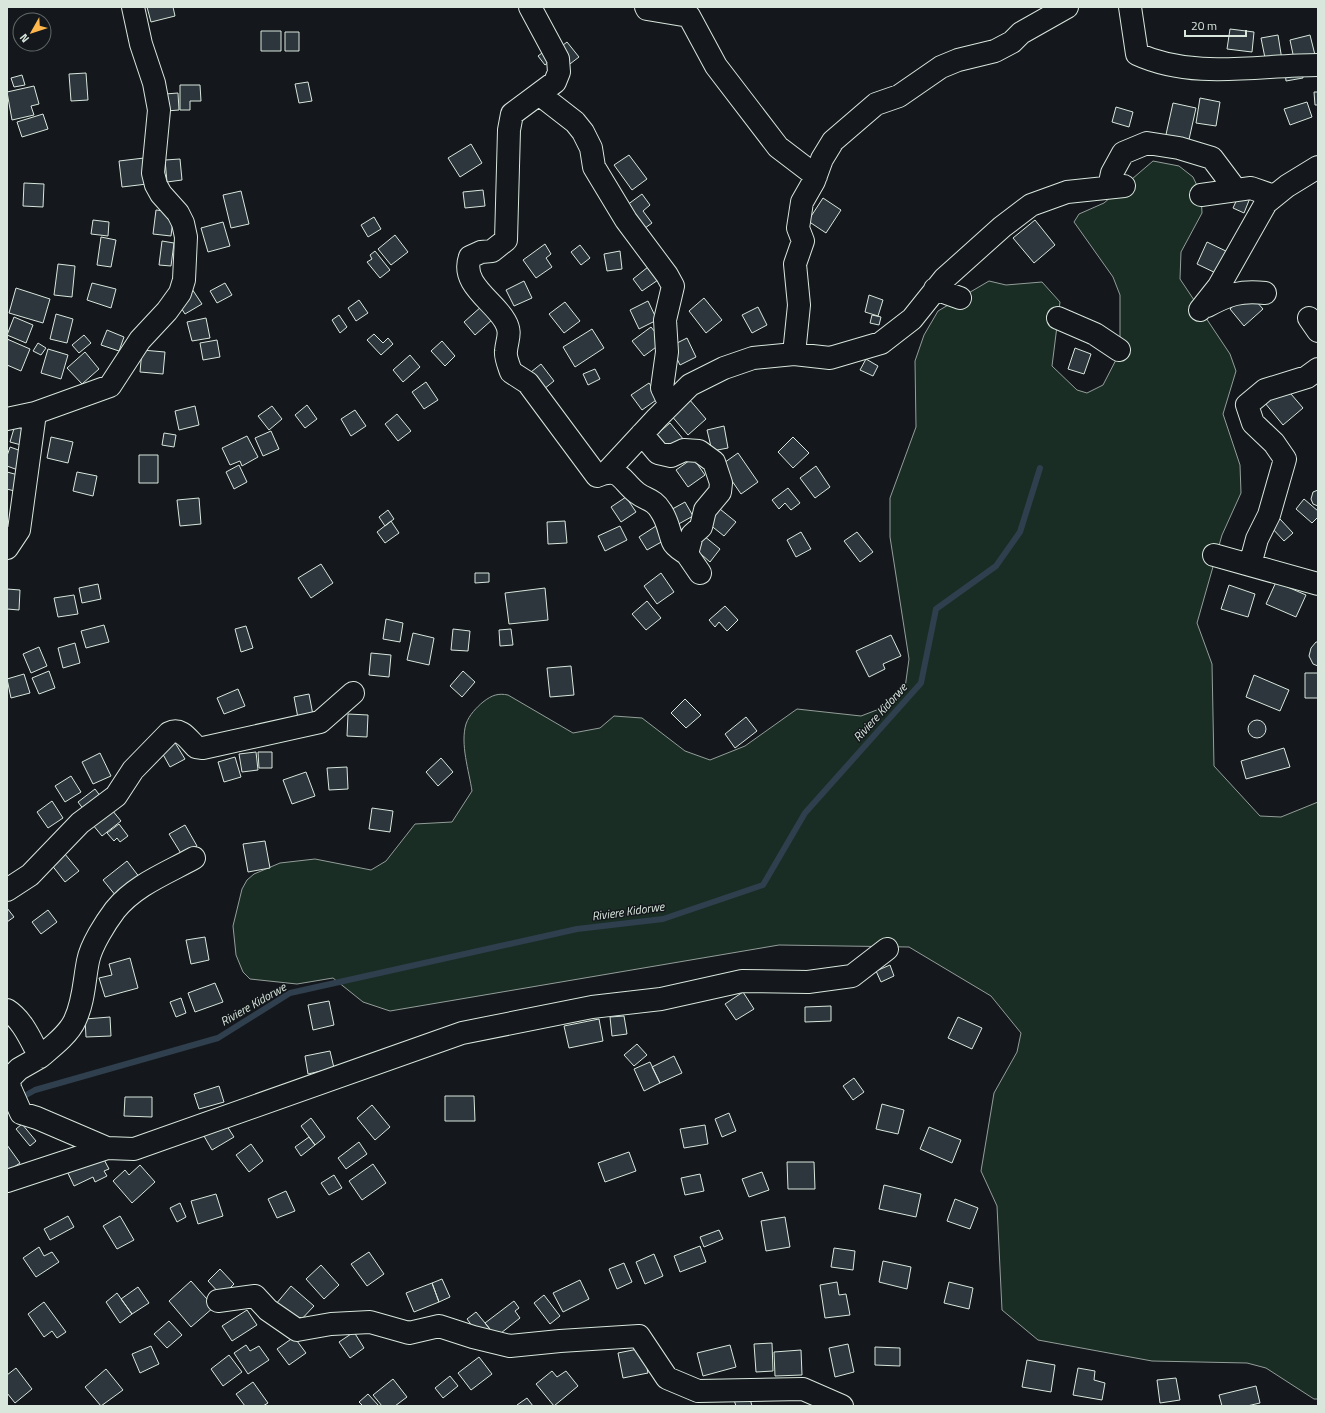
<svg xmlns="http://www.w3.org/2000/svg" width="1325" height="1413" font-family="'Titillium Web',sans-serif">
<rect width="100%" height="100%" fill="#14181c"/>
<path fill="#1a2d24" stroke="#939e99" d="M1153,161L1179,166L1193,177L1201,194L1202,213L1181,252L1180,279L1230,354L1236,371L1223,414L1240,465L1241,493L1222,535L1197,623L1212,664L1214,766L1260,816L1281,817L1318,802V1399H1314L1266,1368L1247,1363L1152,1361L1038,1340L1002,1310L997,1206L981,1171L994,1093L1017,1052L1021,1033L991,996L909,947L779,945L390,1011L363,1002L333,978L297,984L250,979L243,972L236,955L233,926L242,889L247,880L254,874L280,863L315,859L371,870L386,861L415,824L452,822L472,791C469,771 460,744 466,724C469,715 477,707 483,702C492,695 498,693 508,695L573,733L600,728L614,716L642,718L685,751L710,760L745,746L797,709L861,716L895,703L905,688L909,659L890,537V498L916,427L915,361L924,335L938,311L989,281L1006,285L1042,282L1060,302L1052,366L1077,390L1087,393L1103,385L1120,352V295L1113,277L1074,222L1079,214L1104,203Z"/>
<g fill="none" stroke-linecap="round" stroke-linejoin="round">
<path stroke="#2f3f4d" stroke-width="6" d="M19,1099L35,1090L218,1038L290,993L577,929L663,919L763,885L805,813L921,683L936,609L996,566L1020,532L1040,468"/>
</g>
<path fill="#2c363c" stroke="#d8e6dc" d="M147,7H173L175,16L151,22Z
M1230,29L1254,32L1252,52L1227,49Z
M261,31H281V51H261Z
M285,32H299V51H285Z
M1278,35L1282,60L1266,63L1261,38Z
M1310,35L1315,55L1294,59L1290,40Z
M567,42L579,57L566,67L554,52Z
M546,50L553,59L545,65L538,56Z
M1302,67L1303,78L1286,81L1285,70Z
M86,73L88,100L71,101L69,74Z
M22,75L25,85L14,87L11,78Z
M308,82L312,101L299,103L295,84Z
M180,85H200L201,101H190V110H180Z
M34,86L39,104L31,106L34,115L12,120L7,92Z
M1314,92H1318V105H1315Z
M178,93L179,110L166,111L165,94Z
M1200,98L1220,102L1216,126L1196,123Z
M1307,102L1312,117L1290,125L1284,109Z
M1173,103L1196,108L1188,144L1165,139Z
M1116,107L1133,112L1129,127L1112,122Z
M43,114L48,129L22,137L17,122Z
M471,144L482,163L460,177L448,158Z
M629,155L647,179L632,190L614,165Z
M144,158L147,184L122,187L119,161Z
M180,159L182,180L167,182L165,160Z
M24,183L44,184L43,207L23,206Z
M483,190L485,206L465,208L463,192Z
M241,191L249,224L231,228L223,195Z
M1240,193L1250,198L1244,213L1233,208Z
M642,194L650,205L643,211L652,223L641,231L623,208Z
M823,198L841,210L826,233L808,221Z
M156,210L174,212L171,236L153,234Z
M374,217L381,229L368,237L361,225Z
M93,220L109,222L108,236L91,234Z
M1035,220L1055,245L1034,263L1013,238Z
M223,222L230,246L208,252L201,228Z
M395,235L408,252L391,265L378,249Z
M101,237L116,240L111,267L97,265Z
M162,241L174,243L171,266L159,265Z
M1207,242L1230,253L1220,275L1197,264Z
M545,244L551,254L546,258L552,267L536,278L523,260Z
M580,245L590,258L581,265L571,252Z
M375,251L390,270L380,278L367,262L372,259L370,255Z
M620,251L622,269L607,271L604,254Z
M58,264L75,266L72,297L54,295Z
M648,267L658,280L642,291L633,279Z
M524,281L532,298L514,306L506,290Z
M92,283L116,289L111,308L87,300Z
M225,283L232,295L217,303L210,291Z
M16,288L50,299L43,323L9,313Z
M192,289L202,304L185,314L176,300Z
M1248,292L1263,309L1244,326L1230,309Z
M869,295L883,300L878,316L865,312Z
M704,298L722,320L706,333L689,311Z
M359,300L368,313L356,321L348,308Z
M648,301L657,320L639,329L630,310Z
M565,302L580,321L564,333L549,314Z
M482,306L493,319L475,335L464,322Z
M758,307L767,325L752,333L742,315Z
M56,314L73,319L67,343L50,339Z
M339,315L347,327L340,333L332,320Z
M872,315L881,317L879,325L870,323Z
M14,317L33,325L26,343L7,335Z
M206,318L210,338L192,341L187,322Z
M651,327L663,342L644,356L632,341Z
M592,329L604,348L575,367L563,347Z
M107,330L124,337L119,351L101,345Z
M374,334L383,343L388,338L393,344L381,355L367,340Z
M84,335L91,343L79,353L72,345Z
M687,338L696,357L680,365L671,346Z
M7,339L30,349L21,371L7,365Z
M217,340L220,357L203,360L200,343Z
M442,341L455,356L445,366L431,351Z
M38,343L46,348L41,355L33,351Z
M1075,348L1091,354L1084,374L1068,369Z
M48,349L68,355L61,379L41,373Z
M142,350L165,352L163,374L140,372Z
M85,352L99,369L82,384L67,368Z
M410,355L420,367L403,382L393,370Z
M866,359L878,366L873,376L860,370Z
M541,364L554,381L544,389L531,372Z
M595,369L600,379L588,385L583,374Z
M426,382L438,400L424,409L412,392Z
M649,383L659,398L642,410L631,395Z
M1285,387L1303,408L1283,425L1265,403Z
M689,399L706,419L688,435L670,414Z
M307,405L317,419L305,428L295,415Z
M195,406L199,425L179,430L175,411Z
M272,406L282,419L269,430L258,416Z
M355,410L366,426L351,436L341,419Z
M397,414L411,431L398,441L385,424Z
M670,423L684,440L670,451L656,435Z
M15,425L30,430L25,446L10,442Z
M724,426L728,448L712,451L707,430Z
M271,431L279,449L263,456L255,438Z
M164,433L176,435L174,447L162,445Z
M247,436L258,457L242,466L240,461L230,465L222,448Z
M51,437L73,442L68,463L47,458Z
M793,437L809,453L793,468L778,452Z
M10,447L24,452L18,470L7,466V456Z
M738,453L758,482L741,494L721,465Z
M139,455H158V483H139Z
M693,458L705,475L688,487L676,470Z
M239,465L247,482L234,489L226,472Z
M816,466L830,487L815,498L800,478Z
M7,472L22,476L18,492L7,489Z
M77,472L97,476L93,496L73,491Z
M788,488L800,503L791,510L785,503L779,509L772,500Z
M1318,490V506L1313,504L1311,499L1313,492Z
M626,497L636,512L621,522L611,507Z
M199,498L201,524L180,526L177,500Z
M1304,499L1318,511V517L1312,523L1296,509Z
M685,502L693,516L675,526L667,512Z
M715,505L736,522L724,536L704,520Z
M388,510L394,519L385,526L379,517Z
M1280,519L1293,533L1284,541L1271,527Z
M391,521L399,533L385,543L377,532Z
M565,521L567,543L548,544L547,522Z
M620,526L627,540L605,551L598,536Z
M656,526L665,540L647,550L639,537Z
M801,532L811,549L796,557L787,540Z
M857,532L873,552L860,562L844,541Z
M704,536L720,549L710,562L694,548Z
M321,564L333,583L311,598L298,578Z
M475,573H489V582L475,583Z
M661,573L674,592L657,604L644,586Z
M1276,582L1306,595L1296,617L1266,604Z
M98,584L101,599L82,603L79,588Z
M1229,585L1255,594L1248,617L1221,609Z
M545,588L548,620L509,624L505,593Z
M7,589L20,590L19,610L7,609Z
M74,595L78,614L58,617L54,598Z
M647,601L661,618L646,630L632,614Z
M725,606L738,620L727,631L719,622L715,627L709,620Z
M386,619L403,623L400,642L383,639Z
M104,625L109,642L86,648L81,631Z
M246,626L253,648L241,652L235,629Z
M453,629L470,631L468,651L451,650Z
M511,629L513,645L500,646L499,630Z
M413,633L434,638L429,665L407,660Z
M891,635L901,656L883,664L885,669L869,677L856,651Z
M1316,642H1318V666L1313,664L1309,656L1311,648Z
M75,643L80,663L63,668L58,648Z
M39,647L47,666L31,673L23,654Z
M371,653L391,655L389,677L369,675Z
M571,666L574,695L550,697L547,668Z
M49,671L55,688L39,694L32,678Z
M463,671L475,682L462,697L450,686Z
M1305,673H1318V698H1305Z
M24,674L30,693L11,698L7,679Z
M1254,675L1289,690L1280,711L1246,697Z
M238,689L245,706L224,714L217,698Z
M309,694L313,715L298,718L294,697Z
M685,699L701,715L686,728L671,713Z
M348,714L368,715L367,737L347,736Z
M746,717L757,731L735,748L725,734Z
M1248 729a9 9 0 1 1 18 0a9 9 0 1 1-18 0Z
M174,741L185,759L170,767L160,749Z
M1284,748L1290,767L1246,779L1241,761Z
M256,752L258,770L242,772L239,754Z
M258,752H272V768H259Z
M100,753L111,776L93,784L82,762Z
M235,757L241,777L224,782L218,762Z
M441,758L453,772L438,786L426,772Z
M347,767L348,789L329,790L327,768Z
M306,772L315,796L292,804L283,780Z
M71,776L81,792L65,802L55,786Z
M95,789L104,801L87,814L78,802Z
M52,801L63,818L48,828L37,812Z
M372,808L393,811L390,832L369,829Z
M112,810L121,821L102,836L93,825Z
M119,824L128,836L120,842L117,838L114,841L107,833Z
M185,825L197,846L182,855L169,834Z
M265,841L270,868L248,872L243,844Z
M64,853L79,871L65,882L51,864Z
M127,861L140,878L116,896L103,880Z
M7,908L14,917L7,922Z
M48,910L57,922L41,934L32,922Z
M205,937L209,960L191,964L186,940Z
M130,958L138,988L105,997L99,978L112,975L109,964Z
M890,965L894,976L881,982L876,971Z
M215,983L223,1002L195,1012L188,993Z
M743,992L754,1009L736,1020L725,1004Z
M181,998L186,1013L176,1017L170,1002Z
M329,1001L334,1025L313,1030L308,1005Z
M831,1006V1021L805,1022V1007Z
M624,1016L627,1034L612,1036L610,1017Z
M110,1017L111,1036L86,1037L85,1019Z
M958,1017L982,1028L972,1049L948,1038Z
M599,1019L603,1041L569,1048L564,1026Z
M637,1044L647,1055L634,1066L624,1055Z
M330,1051L334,1068L308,1074L305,1056Z
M674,1056L682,1073L660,1083L652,1067Z
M650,1062L660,1083L644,1091L634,1069Z
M854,1078L864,1092L853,1100L843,1086Z
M219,1086L224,1102L199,1109L194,1094Z
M445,1096H474L475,1121H445Z
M125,1097H152V1117L124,1116Z
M882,1104L904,1110L898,1134L876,1129Z
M372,1105L390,1127L375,1140L357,1118Z
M729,1113L736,1131L722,1137L715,1119Z
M311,1118L325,1137L315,1145L301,1126Z
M225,1123L234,1137L212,1150L204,1136Z
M22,1124L36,1141L30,1146L16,1129Z
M705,1125L708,1144L684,1148L680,1129Z
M929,1127L961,1140L952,1163L920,1149Z
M309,1137L315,1145L301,1156L295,1147Z
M359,1142L367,1154L346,1169L338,1158Z
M251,1144L263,1161L249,1172L236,1155Z
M7,1145L20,1163L8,1171L7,1170Z
M100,1152L109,1169L104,1171L107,1176L95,1182L93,1177L74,1186L66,1169Z
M629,1152L636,1171L605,1182L598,1163Z
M787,1162H814L815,1189H788Z
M373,1164L386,1183L362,1200L349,1181Z
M140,1165L155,1182L132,1203L113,1181L125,1170L129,1175Z
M762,1172L769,1190L749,1197L742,1179Z
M700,1174L704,1191L685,1195L681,1178Z
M334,1175L342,1188L329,1195L321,1183Z
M884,1185L921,1194L916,1217L879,1209Z
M286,1191L295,1211L277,1218L268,1199Z
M216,1194L223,1216L198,1224L191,1201Z
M955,1199L978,1208L970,1229L947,1221Z
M180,1203L186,1217L177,1222L170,1208Z
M68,1216L74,1227L50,1240L44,1229Z
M120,1216L134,1240L117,1249L103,1226Z
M785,1217L790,1247L766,1251L761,1221Z
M719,1230L723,1239L704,1247L700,1237Z
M700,1246L706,1262L680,1272L674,1256Z
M39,1247L44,1256L52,1252L59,1262L36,1277L23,1258Z
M834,1248L855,1251L853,1270L831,1267Z
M369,1252L384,1274L367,1286L351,1264Z
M654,1254L663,1276L645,1284L636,1262Z
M883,1261L911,1267L907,1289L879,1282Z
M624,1263L632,1282L617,1289L609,1269Z
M321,1265L339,1285L324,1299L306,1279Z
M220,1269L234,1284L222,1296L208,1281Z
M442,1279L450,1297L439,1302L432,1283Z
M580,1280L589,1299L563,1312L553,1293Z
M191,1281L214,1307L191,1327L169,1301Z
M837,1282L839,1295L846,1294L850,1315L825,1318L820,1285Z
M949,1282L973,1288L969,1309L944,1303Z
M432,1283L439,1302L414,1312L406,1293Z
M291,1286L314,1306L298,1323L276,1304Z
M138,1287L149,1303L132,1314L121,1299Z
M117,1293L132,1314L120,1323L106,1302Z
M544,1295L560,1316L550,1324L534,1303Z
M514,1301L519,1308L515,1311L520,1318L496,1337L485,1323Z
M44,1302L66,1332L57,1338L52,1331L44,1337L28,1314Z
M247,1310L257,1325L232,1341L222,1326Z
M476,1312L490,1329L480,1337L467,1319Z
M169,1321L182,1335L167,1348L154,1334Z
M354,1332L364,1348L350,1358L339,1342Z
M294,1337L306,1353L289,1365L277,1349Z
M772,1343L773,1371L756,1372L754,1344Z
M848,1344L854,1372L835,1377L829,1348Z
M246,1345L250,1351L259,1346L269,1360L248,1374L234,1353Z
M730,1345L736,1367L703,1376L697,1353Z
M151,1346L159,1364L140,1373L132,1354Z
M875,1347L900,1348V1366L875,1365Z
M643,1348L648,1373L623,1378L618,1353Z
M801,1350L802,1375L775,1376L774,1352Z
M229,1355L242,1372L223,1386L211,1369Z
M479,1357L492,1374L471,1390L458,1373Z
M1027,1360L1055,1365L1051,1392L1022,1387Z
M16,1368L32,1389L15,1403L7,1393V1375Z
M1078,1368L1095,1371L1094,1380L1105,1383L1102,1400L1073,1395Z
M106,1369L123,1390L101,1406L85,1387Z
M552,1371L557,1377L566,1371L578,1386L554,1406L536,1384Z
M450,1376L458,1386L443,1398L435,1388Z
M1176,1378L1180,1400L1160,1403L1157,1380Z
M393,1379L407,1397L395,1406H382L373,1395Z
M253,1382L268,1403L263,1406H245L236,1394Z
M1256,1386L1260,1403L1247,1406H1222L1219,1395Z
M368,1394L379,1406H363L359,1402Z
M749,1395L752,1406H736L734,1400Z
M527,1398L533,1406H518L517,1405Z"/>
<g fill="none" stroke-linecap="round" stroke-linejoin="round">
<defs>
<path id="minor" d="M530,7L558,59L559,72L555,82L512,114L509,130L506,240L492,251L481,252L470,257C460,284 494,301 505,321C512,333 507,339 506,351C505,357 509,366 511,372L528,383L597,476C621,466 621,481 637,493C646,500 654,499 661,511C668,521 669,532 673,542C675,547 683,551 687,554
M646,7L647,9L689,16L716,66L778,147L816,176
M1130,7L1137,54C1194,80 1258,65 1318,65
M539,94L575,122L583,132L591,148L594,167L626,220L667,275L673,286L665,320L667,352L662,388L670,405
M1109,187L1112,173L1123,153L1147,143L1179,148L1212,158L1236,190
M1201,195L1251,188L1274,196
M935,289L960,298
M1207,306C1228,295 1240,290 1265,293
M1200,310L1219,286L1266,203L1287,186L1318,167
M1058,318L1095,334L1119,350
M1309,318L1318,331
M794,354L799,305L795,264L803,241L798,228L802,202L814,181L822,159L833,141L876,104L899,96L941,67L958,60L995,51L1012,42L1021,33L1067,7
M7,419L35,413L110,386L140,340L167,311L180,293L184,280L186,237L183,223L178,213L161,194L156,185L153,173L159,110L154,83L141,44L133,7
M642,434L658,453L671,456L684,450L699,451L714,462L721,483L720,492L705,510L701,527L692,535L687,554L700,573
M607,472L657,418L690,385L724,368L753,358L794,354L830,358L881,343L912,319L944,279L1002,227L1031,205L1067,192L1124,186
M7,548L19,530L35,413
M1214,555L1318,584
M1250,565L1257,539L1269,515L1285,459L1274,443L1253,423L1247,405L1265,390L1307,377L1318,369
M7,890L30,875L80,823L116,796L133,770L169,733C181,727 188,739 196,747L203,748L320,722L353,693
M7,1010C23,1020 31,1041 40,1057L19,1069L9,1079L10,1088L21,1113L37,1118L107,1148L134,1149L462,1033L592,1007L661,999L742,981L808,982L852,976L887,949
M40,1057C52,1047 69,1034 75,1020C84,1001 84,981 88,961C91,945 106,922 115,910C135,885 167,873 194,858
M7,1181L107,1148
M218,1301L255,1296L268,1310L297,1330L331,1324L370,1322L409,1333L439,1326L473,1337L510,1346L560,1341L639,1336L667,1378L698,1391L803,1389L842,1406"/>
</defs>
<use href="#minor" stroke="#d8e6dc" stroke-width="24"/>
<use href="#minor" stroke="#14181c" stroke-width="22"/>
</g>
<g text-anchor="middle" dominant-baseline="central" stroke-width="3" stroke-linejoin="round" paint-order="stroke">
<g font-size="12" font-style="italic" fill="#d8e6dc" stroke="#14181c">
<text transform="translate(880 712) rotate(-48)">Riviere Kidorwe</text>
<text transform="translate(628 911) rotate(-8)">Riviere Kidorwe</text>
<text transform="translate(253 1004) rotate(-30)">Riviere Kidorwe</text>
</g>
</g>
<rect width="1325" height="1413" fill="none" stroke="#d8e6dc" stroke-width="16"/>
<g transform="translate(32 32) rotate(231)"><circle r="19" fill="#14181c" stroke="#626a69"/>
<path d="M0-3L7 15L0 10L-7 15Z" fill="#ffb74d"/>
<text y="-6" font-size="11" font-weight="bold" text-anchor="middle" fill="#d8e6dc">N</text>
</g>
<path d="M1185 30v6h61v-6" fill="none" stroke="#d8e6dc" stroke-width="2"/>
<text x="1191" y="30" font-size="12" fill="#d8e6dc" stroke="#14181c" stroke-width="3" paint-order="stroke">20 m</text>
</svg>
